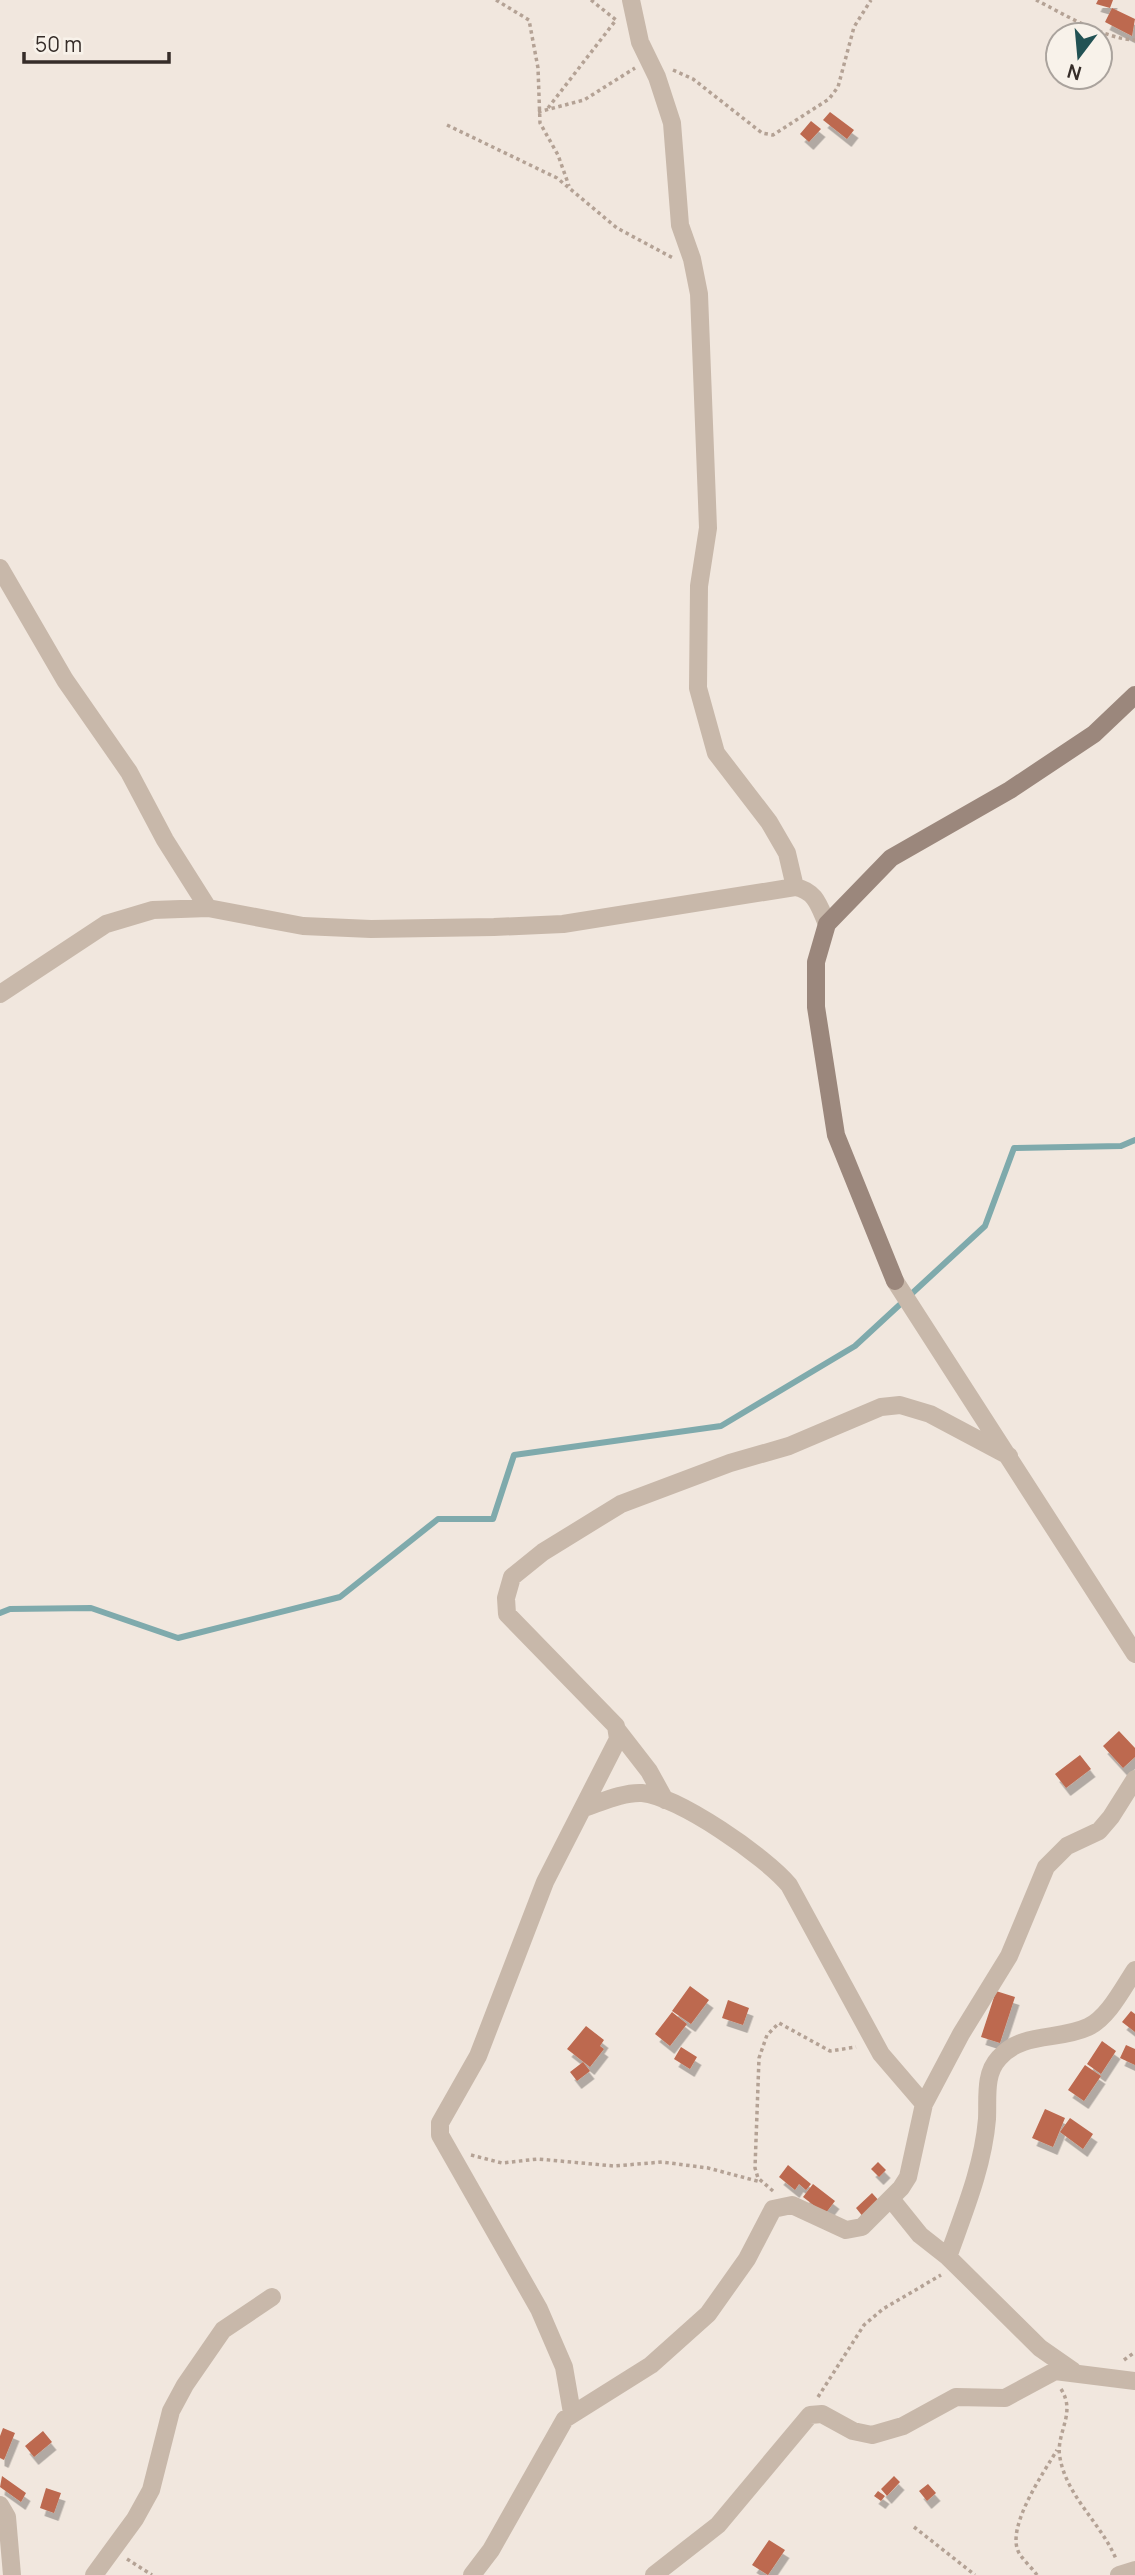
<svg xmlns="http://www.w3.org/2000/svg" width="1135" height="2575" font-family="Manrope,sans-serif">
<defs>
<filter id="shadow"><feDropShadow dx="4.5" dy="8" stdDeviation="0" flood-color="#0004"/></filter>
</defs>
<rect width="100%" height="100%" fill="#f1e7de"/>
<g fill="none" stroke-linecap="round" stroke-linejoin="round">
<path stroke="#7faaac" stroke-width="6" d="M0,1613L10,1609L91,1608L178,1638L340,1597L438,1519H493L514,1455L721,1426L855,1346L985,1226L1014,1148L1121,1146L1135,1140"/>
</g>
<path fill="#bd694f" filter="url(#shadow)" d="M1098,0H1113L1110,8L1096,4Z
M1112,8L1135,19L1132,36L1105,22Z
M830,112L854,130L847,139L823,120Z
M811,121L821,129L809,142L800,134Z
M1119,1731L1135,1748V1757L1123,1768L1103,1746Z
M1080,1755L1091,1769L1066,1788L1055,1774Z
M690,1986L709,2000L691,2024L672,2011Z
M996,1991L1015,1997L1000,2043L981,2037Z
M728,2000L749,2008L743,2025L722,2018Z
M1131,2011L1135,2014V2032L1122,2022Z
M672,2012L687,2024L670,2046L655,2034Z
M586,2026L604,2040L600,2046L604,2049L590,2067L567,2049Z
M1102,2041L1116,2051L1101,2074L1087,2064Z
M1126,2045L1135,2049V2065L1120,2058Z
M681,2047L697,2057L690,2069L674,2059Z
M583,2062L590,2071L577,2081L570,2072Z
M1085,2065L1101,2076L1084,2101L1068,2090Z
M1045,2109L1065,2118L1053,2147L1032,2138Z
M1070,2118L1093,2134L1083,2149L1060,2132Z
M878,2162L886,2170L879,2177L871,2169Z
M788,2165L811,2184L806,2190L799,2184L795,2190L779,2177Z
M813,2184L835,2201L825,2214L803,2197Z
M872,2193L881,2203L864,2218L856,2208Z
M3,2428L15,2433L4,2460L0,2458V2436Z
M43,2431L52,2442L34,2457L25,2446Z
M2,2476L26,2493L21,2502L0,2487Z
M894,2476L900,2482L887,2496L881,2489Z
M928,2484L936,2493L927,2501L919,2491Z
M46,2488L61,2493L54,2513L40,2508Z
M878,2491L885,2496L881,2501L874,2496Z
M769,2540L785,2550L768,2575L752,2565Z"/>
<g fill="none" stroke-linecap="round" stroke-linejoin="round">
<path stroke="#b4a295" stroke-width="3.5" stroke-dasharray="3.5 3.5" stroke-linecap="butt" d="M496,0L529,20L538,68L540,123L558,155L569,186
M591,0L616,20
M1036,0C1064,14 1104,39 1135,40
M673,70L693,79L762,133L773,135L829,99L838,87L854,27L871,0
M548,108L616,20
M538,112L584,100L635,68
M447,125L557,178L617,228L673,258
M471,2155L502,2163L538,2159L614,2166L662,2162L708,2168L761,2182
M773,2191L758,2178L755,2168L759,2058L767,2035L779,2023L830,2051L856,2047
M1124,2360L1135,2352
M1061,2389C1077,2414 1055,2433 1060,2458C1067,2497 1101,2523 1116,2559
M818,2397L864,2325L883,2309L941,2275
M914,2527L975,2575
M127,2559L152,2575
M1037,2575C1032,2568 1024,2561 1019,2553C1005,2528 1044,2472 1057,2450"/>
<path stroke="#c8b8aa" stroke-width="18" d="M631,0L640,42L657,77L672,123L680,225L692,259L699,294L708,528L699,586L698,688L716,753L769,822L787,853L795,887C816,891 819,906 827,924
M0,568L65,680L129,772L165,840L208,908
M0,994L106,924L153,910L208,908L303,926L371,929L494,927L563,924L795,887
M895,1281L1135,1654
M618,1731L649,1771L665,1800
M584,1808C602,1802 623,1792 642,1793C678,1796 766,1857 789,1885L881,2054L924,2104
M891,2199L920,2235L948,2257L1040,2348L1073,2371
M948,2257C964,2212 983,2167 987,2119C988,2098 984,2074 999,2058C1023,2031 1058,2041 1088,2027C1108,2018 1123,1988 1135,1970
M572,2413L564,2367L539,2309L440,2135V2123L478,2056L545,1882L618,1739L616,1726L507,1614L506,1598L512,1577L543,1552L621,1504L730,1463L789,1446L881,1407L900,1405L930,1414L1009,1456
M0,2505L7,2517L12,2575
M94,2575L135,2519L151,2490L171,2411L185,2385L223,2330L272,2297
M472,2575L491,2550L565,2419L651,2365L708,2314L747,2259L773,2209L792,2205L846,2230L862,2227L901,2188L908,2177L924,2104L961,2034L1009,1956L1046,1867L1067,1846L1099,1831L1111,1817L1135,1779
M654,2575L718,2525L810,2415L822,2414L853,2431L872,2435L903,2426L956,2397L1005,2398L1055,2371L1135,2381
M1119,2575L1135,2570"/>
<path stroke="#9b877c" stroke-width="18" d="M895,1281L836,1135L816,1007V962L827,924L891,858L1010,790L1094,734L1135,695"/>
</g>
<g transform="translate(1079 56) rotate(196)"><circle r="33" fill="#f8f2ea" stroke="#aaa39d" stroke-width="2"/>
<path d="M0-5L12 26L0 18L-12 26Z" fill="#225254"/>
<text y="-10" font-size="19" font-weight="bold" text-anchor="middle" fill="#362d29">N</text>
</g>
<path d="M24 52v10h145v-10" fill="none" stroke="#362d29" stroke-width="3.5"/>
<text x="35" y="52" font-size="21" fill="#362d29" stroke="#f8f2ea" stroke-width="5" paint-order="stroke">50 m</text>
</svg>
